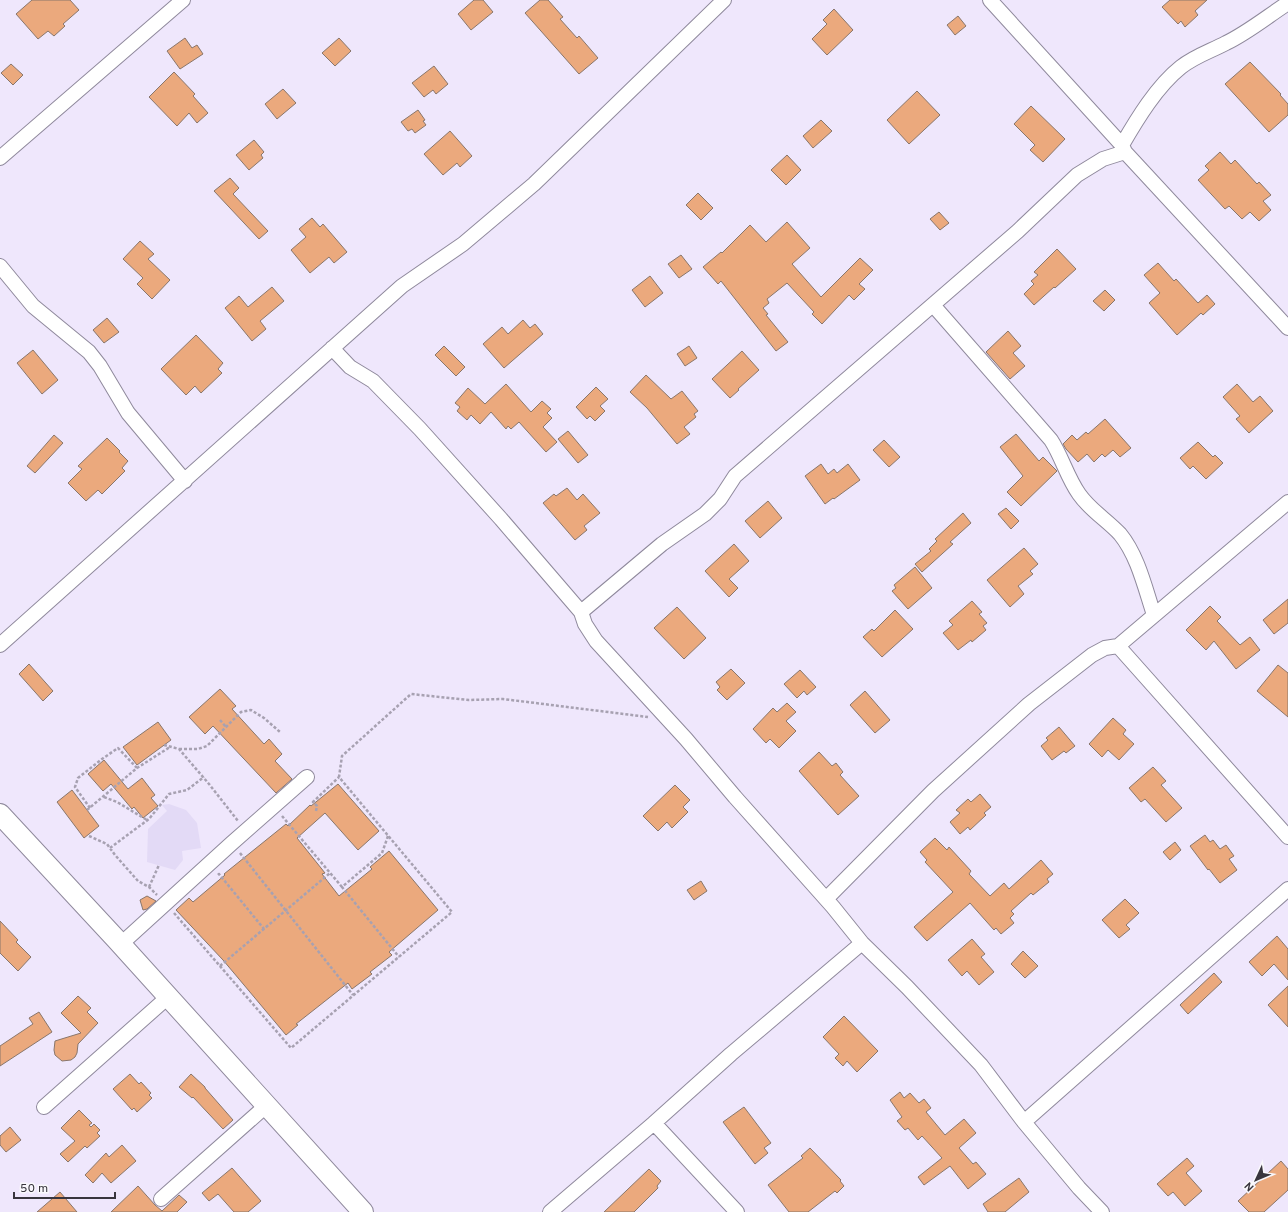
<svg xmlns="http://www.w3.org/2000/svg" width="1288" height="1212" font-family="Overpass,sans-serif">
<rect width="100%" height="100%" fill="#efe7fc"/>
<path fill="#e3daf6" d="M169,804L186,810L197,823L201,848L182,851L183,860L175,870L147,862L148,829L167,811L162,805Z"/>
<path fill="#eba97d" stroke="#89766b" d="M32,0H70L79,10L63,24L65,26L54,36L48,31L38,39L16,14Z
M474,0H483L493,12L471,30L458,14Z
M540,0H548L563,17L560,19L577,38L579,36L598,58L579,74L525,13Z
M1170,0H1207L1195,11L1198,15L1185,27L1181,21L1178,24L1162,7Z
M834,9L853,30L827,55L812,39L827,24L823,20Z
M958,16L966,26L955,35L947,25Z
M185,38L192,48L197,45L203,54L180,69L167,51Z
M339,38L351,51L335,66L322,53Z
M1250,62L1281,94L1280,95L1288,104V115L1269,132L1225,84Z
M11,64L23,75L13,85L1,73Z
M434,66L448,84L436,94L433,90L424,97L412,83Z
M174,72L195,94L193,96L208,113L197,123L189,113L177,126L149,97Z
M283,89L296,103L277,119L265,104Z
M917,91L940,115L909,144L887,120Z
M1031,106L1065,139L1043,162L1030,150L1035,145L1014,124Z
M418,110L425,120L423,121L426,125L415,133L412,129L408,131L401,122Z
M821,120L832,131L813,148L803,136Z
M450,131L472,156L460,167L457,163L443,175L424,154Z
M254,140L264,152L261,155L263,158L249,170L236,155Z
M1220,152L1231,164L1235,160L1257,184L1259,182L1271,195L1263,201L1271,210L1259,221L1250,212L1242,219L1229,206L1225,209L1198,180L1209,170L1205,166Z
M787,155L801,170L786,185L771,170Z
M230,178L239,188L233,194L268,231L259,239L214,191Z
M698,193L713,208L701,220L686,205Z
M939,212L949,223L940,230L930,219Z
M312,218L320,227L323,224L347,252L334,263L329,257L310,273L291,250L306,237L299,229Z
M787,222L810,248L792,264L821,297L860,258L873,270L859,284L865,289L854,300L849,295L822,324L812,314L814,312L787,283L767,299L769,303L763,308L768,314L766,315L788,342L776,351L721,281L718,284L703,267L721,252L722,253L750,225L766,242Z
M140,241L154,254L148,259L170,280L152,299L137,284L143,278L123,259Z
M1057,249L1076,269L1055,288L1054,287L1034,305L1024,294L1034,284L1031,281L1038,275L1034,272Z
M681,255L692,269L679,278L668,264Z
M1158,263L1174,281L1176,279L1198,303L1207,295L1215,304L1203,315L1201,313L1177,335L1149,303L1160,293L1144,275Z
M650,276L663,293L645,307L632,290Z
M272,287L284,301L260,321L266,329L252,341L225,308L239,296L248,307Z
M1105,290L1115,300L1104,311L1093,301Z
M107,318L119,332L104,343L93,330Z
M523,320L530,328L535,324L543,334L504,368L483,344L502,327L508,334Z
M1008,331L1021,346L1013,353L1025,366L1010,379L986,352Z
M196,335L223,363L218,369L222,373L201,393L195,386L186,395L161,369Z
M444,346L465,367L456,376L435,355Z
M689,346L697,358L685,366L677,354Z
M33,350L58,380L42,394L17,363Z
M742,351L759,370L738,389L739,390L730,398L712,379Z
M646,375L671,399L682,391L698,411L694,414L696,417L684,427L690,434L677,444L647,408L630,392Z
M506,384L531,412L542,401L551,409L547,413L552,418L543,427L557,442L546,452L519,422L511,429L508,426L506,429L491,412L480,424L471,415L467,420L457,411L460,407L455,403L468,388L485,404Z
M1237,384L1253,402L1260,396L1273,411L1249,433L1236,419L1240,416L1223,397Z
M596,387L608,399L600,406L605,411L595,421L590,416L587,419L576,407Z
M1105,419L1131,448L1120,457L1113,450L1105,457L1102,454L1094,462L1087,454L1078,462L1066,449L1063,444L1072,435L1077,440L1086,432L1088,434Z
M568,431L588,455L578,463L558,439Z
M1016,434L1039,461L1043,457L1057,471L1021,506L1007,492L1023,476L1000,447Z
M54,435L63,443L35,473L27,466Z
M107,438L120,451L119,452L128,461L122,468L125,471L102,494L98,490L86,501L68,483L82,469L78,466Z
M884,440L900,457L889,467L873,450Z
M1198,442L1213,457L1215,455L1223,463L1206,479L1193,466L1190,469L1180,458Z
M821,464L828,474L834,469L837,473L848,464L860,480L834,499L833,498L825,504L805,476Z
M567,488L577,500L583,494L600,513L584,526L587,530L575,540L543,503L554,494L556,496Z
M768,501L782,518L760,538L745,521Z
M1006,508L1019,521L1011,529L998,514Z
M963,513L971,523L950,542L953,544L922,572L915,564L931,551L929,549L937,541L935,539Z
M734,544L749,561L729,579L738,588L729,597L705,571Z
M1024,548L1038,564L1030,571L1033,574L1018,586L1024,594L1010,607L987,580Z
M915,567L932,588L908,609L892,591L896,588L894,585Z
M1288,599V623L1274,634L1263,620Z
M972,601L982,612L979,614L987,623L983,626L986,630L972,642L971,640L958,650L943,633L953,625L949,621Z
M1210,606L1221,617L1217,621L1240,645L1250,637L1260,650L1236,669L1214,641L1206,650L1186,630Z
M677,607L706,638L684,659L654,628Z
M895,610L913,629L882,657L863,637L872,629L874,631Z
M29,664L53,691L43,701L19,674Z
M1278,665L1288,673V717L1257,691Z
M731,669L745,683L727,700L717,690L720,687L716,682Z
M800,670L816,687L807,695L804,691L797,698L784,684Z
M220,689L236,706L232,709L264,744L269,739L282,754L275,761L292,779L276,793L213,726L205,734L189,717Z
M865,691L890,720L875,733L850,705Z
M787,703L796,712L786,721L796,731L779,748L770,739L766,743L753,729L773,708L777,712Z
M1113,718L1126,730L1123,734L1134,744L1119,760L1108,750L1102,757L1089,744Z
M158,722L171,740L137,765L123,747Z
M1059,727L1075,746L1066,753L1064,751L1052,760L1041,746L1048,740L1046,738Z
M819,752L832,766L836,763L843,772L840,775L859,796L838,815L799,771Z
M104,760L128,789L142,778L155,795L151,798L158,806L143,818L134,807L132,809L111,784L103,791L88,774Z
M1153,767L1166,781L1161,785L1182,808L1166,822L1145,799L1141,802L1129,788Z
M338,784L379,831L358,850L325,813L297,838L325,873L322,874L339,896L372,869L370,867L389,851L438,910L389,952L392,955L370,972L372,974L352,989L348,983L296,1024L298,1025L286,1035L223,960L176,910L189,898L193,902L225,875L224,874L286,824L288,826L310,805L311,806Z
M675,785L690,800L683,807L688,812L672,828L667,822L658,831L643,816Z
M72,790L99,826L84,838L57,802Z
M980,794L991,807L984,813L986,815L970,830L968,827L960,834L950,822L960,813L956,810L968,799L971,802Z
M1205,835L1210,842L1213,840L1220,849L1226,845L1234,856L1229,859L1237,870L1220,883L1209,869L1208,870L1190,846Z
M935,838L947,850L949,847L971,871L969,874L990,896L1004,883L1009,889L1041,860L1053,874L1047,879L1049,882L1033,895L1031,893L1011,911L1014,914L1010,918L1014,923L1001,934L996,928L994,930L970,903L927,941L914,927L953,892L925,862L927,860L920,852Z
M1175,842L1181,850L1170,860L1163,852Z
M701,881L707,891L694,900L687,890Z
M147,896L156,901L147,909L143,910L140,900Z
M1125,899L1139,913L1126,925L1130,929L1119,938L1102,920Z
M0,921L18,940L16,942L31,957L18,971L0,953Z
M1277,936L1288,949V980L1274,964L1262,976L1249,962Z
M972,939L985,954L981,957L994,972L979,985L967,971L962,976L948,960Z
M1023,951L1038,966L1025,978L1011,964Z
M1214,973L1222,982L1188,1014L1180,1005Z
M1288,986V1027L1268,1005Z
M78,996L91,1008L87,1012L98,1023L78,1044L77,1053L75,1057L71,1060L62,1061L55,1055L54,1050L55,1041L81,1033L61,1013Z
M39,1012L52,1032L0,1066V1046L33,1024L29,1018Z
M844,1016L878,1051L857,1072L847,1061L843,1066L835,1058L839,1054L823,1037Z
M130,1074L139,1084L141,1082L151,1093L149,1095L152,1098L137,1112L134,1108L132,1110L113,1089Z
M191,1074L205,1087V1088L233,1120L223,1129L193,1097L192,1098L179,1087Z
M900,1092L904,1098L910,1093L919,1103L924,1099L931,1108L926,1112L945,1135L964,1119L976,1133L959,1148L973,1164L976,1162L986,1174L968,1189L950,1166L924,1185L918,1177L942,1158L922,1136L918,1140L908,1128L905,1130L897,1121L902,1117L890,1100Z
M744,1107L771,1143L764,1148L768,1153L755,1164L723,1122Z
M79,1110L92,1123L89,1125L91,1127L94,1124L100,1130L97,1133L100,1136L87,1148L85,1146L68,1162L60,1154L75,1141L61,1128Z
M10,1127L21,1140L6,1152L0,1145V1136Z
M122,1145L136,1161L111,1183L102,1173L93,1183L85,1175L106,1153L109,1157Z
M810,1148L841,1180L840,1181L844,1186L837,1193L835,1191L808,1212H789L768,1185L803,1158L801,1156Z
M1187,1158L1194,1166L1186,1173L1202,1191L1185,1206L1173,1192L1168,1196L1157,1184Z
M1281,1161L1288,1169V1190L1264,1212H1249L1238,1201Z
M232,1168L261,1201L248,1212H234L218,1194L209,1201L202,1193Z
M649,1169L661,1181L657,1186L658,1188L634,1212H604Z
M1019,1178L1029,1192L1005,1212H988L983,1204Z
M138,1186L155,1205L162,1211L179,1195L187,1202L177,1212H111Z
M60,1192L77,1212H37Z"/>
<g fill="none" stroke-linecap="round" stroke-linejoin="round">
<defs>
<path id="street" d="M990,0L1122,145L1125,152L1288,328
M1122,145C1137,119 1157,86 1181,67C1195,56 1211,51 1226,43C1247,33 1268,16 1288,3
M0,158L183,0
M0,266L33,306L89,352L100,366L128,413L185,481
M933,305L1051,440C1062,457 1067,477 1079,494C1090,510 1107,520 1120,534C1138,556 1145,588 1154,615
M332,348L350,367L373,381L420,429L501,519L581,612L585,624L596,641L686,739L735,797L833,907L862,943L907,987L981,1065L1024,1122L1079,1188L1102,1212
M1288,502L1118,646L1288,837
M581,612L662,544L705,514L720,499L735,476L1018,231L1077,175L1103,159L1125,152
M0,645L402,286L463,244L534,184L724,0
M826,899L933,791L1029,704L1092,655L1105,648L1118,646
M121,944L232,843L307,777L302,781
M44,1107L168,997
M1024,1122L1288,889
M654,1123L731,1054L862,943
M161,1199L267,1105
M550,1212L654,1123L737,1212"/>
<path id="secondary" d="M0,814L116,939L363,1212"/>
</defs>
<use href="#street" stroke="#8f899c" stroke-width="16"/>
<use href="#secondary" stroke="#8f899c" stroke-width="22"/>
<path stroke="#a7a1b1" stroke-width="2.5" stroke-dasharray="3 2" stroke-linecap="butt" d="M220,720L226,727
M164,745L179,749L209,784L238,821
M179,749H198L207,746L241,712L251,710L264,718L280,732
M104,797L117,802L147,820
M90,808L75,787L78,778L102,759L118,748L137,768
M87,810L137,768L170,747
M316,811L317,806L313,802L339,777
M282,816L342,887
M89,836L107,844L115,855L138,881L149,887L157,895
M388,836L382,853L342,887L399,957
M110,848L149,819L169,794L187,790L204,777
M240,853L353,995
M218,875L219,874L264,929
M149,887L159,865
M174,913L291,1048L452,912L339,777L342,756L411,694L469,700L503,699L648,717
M220,966L330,873"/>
<use href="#street" stroke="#fff" stroke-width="14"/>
<use href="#secondary" stroke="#fff" stroke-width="20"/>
</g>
<g transform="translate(1256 1180) rotate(226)" stroke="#f9f8fc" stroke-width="3" paint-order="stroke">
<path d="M0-3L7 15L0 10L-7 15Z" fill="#38353d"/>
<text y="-6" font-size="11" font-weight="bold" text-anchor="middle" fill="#38353d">N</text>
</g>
<path d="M14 1192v6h101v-6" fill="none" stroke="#38353d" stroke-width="2"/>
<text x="20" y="1192" font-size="12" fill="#38353d" stroke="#f9f8fc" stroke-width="3" paint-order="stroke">50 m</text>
</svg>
